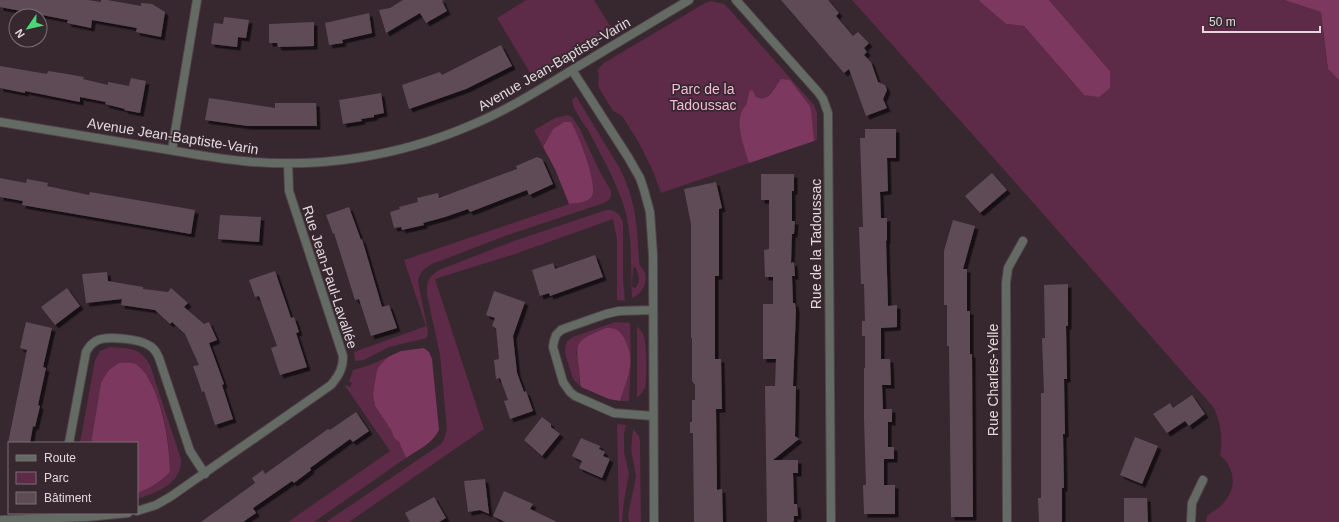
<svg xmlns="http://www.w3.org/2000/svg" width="1339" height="522" font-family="Helvetica,sans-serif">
<defs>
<filter id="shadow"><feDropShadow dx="3.5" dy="3.5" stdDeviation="0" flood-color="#0009"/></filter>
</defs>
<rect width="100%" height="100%" fill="#37272f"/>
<path fill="#5d2a47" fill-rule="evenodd" d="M526,0H594L614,32L585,49L582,46L532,76L497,18Z
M852,0H978L1006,24L1024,26L1084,95L1110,71L1049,0H1284L1321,12L1328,69L1339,80V522H1206L1207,516C1213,511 1220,508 1224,502C1238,487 1234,467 1220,455C1223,438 1221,423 1214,408L1015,182Z
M711,1L724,4L729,9L814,105L817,113V140L661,193L652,169L639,143L622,116L613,111L599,88L598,83L599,73L597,71L599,68L604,63L705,3Z
M576,96L619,167C636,200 637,224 639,260C639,267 643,268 645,273C648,283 641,295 632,298C630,264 634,231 621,198C613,176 600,153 589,132C584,123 573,111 572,100ZM635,267C639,274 641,282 635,288L632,287L633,268Z
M568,115L572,117L580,129L599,170L611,191V196L609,200L604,203L505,236L432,264C423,269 419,273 418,282L428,331L427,338L389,347L364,360L355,361L354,352L426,326L404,260L569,204L589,200L592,196L593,186L585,159L553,129L543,147L534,130L555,118Z
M606,210C614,209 620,214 623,222V278L625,301L617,300V240L613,219L515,254L435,279L484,429L349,522H326L441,444L444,439L447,430L440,355L427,295C426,283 428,277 439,270L511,242Z
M615,322L630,323L631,358L629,401H620L629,370L576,351L580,373L579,381L581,387L573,379L565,353V348L567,341L573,337Z
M637,326C640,330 643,332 644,337C647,344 647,380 645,388C643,392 640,395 637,398Z
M110,347C129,349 139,346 150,365L181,459C182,484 158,492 137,499V493C151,489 160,482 170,472C170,442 163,401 147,376L101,383L91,443H80L95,360L100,351Z
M388,357L380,365L373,394L375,406L391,430L394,438L399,442L406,458L314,522H288L390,451L345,386L347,385L350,387L352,383L349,381L353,370L370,365Z
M617,424L626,425L624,433V452L629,474L624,501L622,522H619Z
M633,429L639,436L640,441L641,522H629L628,515L636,477L631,449Z"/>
<path fill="#7c385e" d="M978,0H1049L1110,71V88L1099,97L1084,95L1024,26L1006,24Z
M1284,0H1339V80L1328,69L1321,12Z
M781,79L790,80L809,105L811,110L814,141L749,163C745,149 735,125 742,111C743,109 745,107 746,105C748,101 748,95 750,90L753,91L756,97C770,103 774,88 781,79Z
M564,122H571C578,134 598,184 592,196C589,203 575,203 569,204L555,169L543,147L553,129Z
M606,328C616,328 619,330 624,338C637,362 627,378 620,401L609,399L581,387C579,380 580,374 579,368C573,338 582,339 606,328Z
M424,348L429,352L432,359L439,430C433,443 418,450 406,458L399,442L394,438L391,430L375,406L373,394L377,370L380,365L388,357L401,351Z
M119,363C125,363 132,362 137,365C161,383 170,444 170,472C160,482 150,489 137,493V443H91L101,383L109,370Z"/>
<path fill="#5e4c55" filter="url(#shadow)" d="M0,0H88L101,2V0H107L141,6V3L152,4L165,12L161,37L136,32L137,28L92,20L91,28L67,23L68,20L0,7Z
M403,0H444L442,1L447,11L426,23L420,13L386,33L379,10L390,8Z
M781,0H828L839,13L836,16L853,36L858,32L869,43L864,48L867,52L864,55L871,62L878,82L885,85L887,90L883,99L887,108L866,116L849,69L844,73Z
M369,13L372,33L342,40L343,43L329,45L325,23Z
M224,17L249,20L246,38L238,37L237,47L211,44L214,23L223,24Z
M314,22V46L278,47L277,43H269V24Z
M501,45L512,66L466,89L409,109L402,85L440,72L442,75Z
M0,66L47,74L48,71L67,74L84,77L83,79L108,85V82L129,86L131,78L146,81L140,113L124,110L125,109L105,104L106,102L80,97V102L25,91V93L0,88Z
M381,93L384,113L374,115V117L361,119L362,121L343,124L339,100Z
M209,98L275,108V103H316L317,126H248L205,120Z
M865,129H896V158H887L888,191L880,192L881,218H887V240L886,241L888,306L897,305V327L881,328V359H890L891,385H882L883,409H892V422H888V447H894V459H884V485H895V514H864L863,485H866L864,417V368H865V336H862V321H865L864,284H861L859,227H863L860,138H865Z
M537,157L542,159L553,184L529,195L527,190L470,212L468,209L445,217L423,223L424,225L402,230L401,227L394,228L390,212L400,209L399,207L418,202L417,198L438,193L439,198L517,169L516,166Z
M992,173L1007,190L980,213L965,196Z
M761,174H794V191H792V221H795L794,234H792L791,263L794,262L795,276H792L793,303H795L796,310L793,386H796L795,436L799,439L773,460H798V473H793L794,504H797L798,516H794V521L792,522H767L765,386H775L776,359H763V304H773V277H765L764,250L769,249V200H761Z
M0,178L26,183L27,179L48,183L47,186L89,195L90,192L195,210L191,234L22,205L23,201L0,197Z
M716,182L722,208L719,209V276H715V359H721L722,409H716L717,490L722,489L723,522H694L693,433H690V422H692V400H695V385L692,381V338H691V224L684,189Z
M349,207L361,240L362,239L382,307L389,305L397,328L371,336L359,299L355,300L334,233L333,234L326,215Z
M220,215L261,217L259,242L218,239Z
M953,220L975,226L963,269H967V311H970V354H972L973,517H951L949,346H947V305H944V251Z
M595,255L603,277L550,296L549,293L540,296L532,270L553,263L555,269Z
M275,271L291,318L294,317L299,332L296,333L307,367L280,375L271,348L277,346L259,296L255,297L249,280Z
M107,272L108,281L143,287V289L168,292L171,288L188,303L184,307L204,324L209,322L217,340L209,343L224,384L222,385L233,419L215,425L204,391L202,392L193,366L199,365L185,334L172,322L170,324L155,310L121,305L122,299L86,303L82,274Z
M1068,284V326H1066L1067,379H1064L1065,434H1063L1064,488H1062V522H1039L1038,498H1041V393H1044L1042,338H1045L1044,285Z
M67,288L80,306L55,325L41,307Z
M494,291L525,302L513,336L517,373L524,392L526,391L533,411L510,419L504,401L508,400L500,378L496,379L494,360L499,359L496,328L492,326L495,318L486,315Z
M26,322L52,328L43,367L46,368L38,405L40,406L35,427L33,426L30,443H8L27,350L20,348Z
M1192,395L1205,414L1189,426L1185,421L1167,433L1153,414L1170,403L1173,408Z
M356,412L369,431L353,442L350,439L310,468L311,470L294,483L292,481L253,508L256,513L243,522H201L255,483L252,478L263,470L265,474L328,429L330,430Z
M542,417L551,424V427L560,434L542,456L524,440Z
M1135,437L1158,446L1142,484L1120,475Z
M581,438L600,446L599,449L605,452L603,456L610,459L602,478L579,468L582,461L572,456Z
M485,479L489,514L480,510L468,512L464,481Z
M504,491L533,504L530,509L557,522H505L493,516Z
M434,497L446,518L439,522H410L405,513Z
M1124,498H1147L1148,522H1124Z"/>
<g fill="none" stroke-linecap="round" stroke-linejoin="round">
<defs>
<path id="street" d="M736,0L818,92L823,99L828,113L831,522
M572,70L628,157L640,178L644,190L650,212L653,255L654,522
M0,122C48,130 97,138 145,146C178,151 210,158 243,161C319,169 399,156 469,126C506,111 539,90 572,70C611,47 650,23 689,0
M172,150L197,0
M653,416L614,413L575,396L570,392L563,382L553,347L554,341L556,335L561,330L566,328L606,314L619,311L653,310
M69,443L86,352C88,348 91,344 96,341C106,335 140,339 150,346C155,349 157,353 159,358L190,451L205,474
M137,511L156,505L170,497L331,385C339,375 343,369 343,356L289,191L288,163
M0,520L87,517L128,513
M1007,522L1006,283L1008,268L1023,241
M1191,522L1192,503L1203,480"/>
</defs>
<use href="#street" stroke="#52434b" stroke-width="10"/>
<use href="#street" stroke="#646b65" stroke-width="8"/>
</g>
<g text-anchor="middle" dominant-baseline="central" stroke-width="3.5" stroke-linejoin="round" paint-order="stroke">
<g font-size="14" fill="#e2d8dd" stroke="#37272f">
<text transform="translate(554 64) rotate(-30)">Avenue Jean-Baptiste-Varin</text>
<text transform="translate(173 136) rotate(9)">Avenue Jean-Baptiste-Varin</text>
<text transform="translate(816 244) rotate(-90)">Rue de la Tadoussac</text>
<text transform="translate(330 277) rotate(72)">Rue Jean-Paul-Lavallée</text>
<text transform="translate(993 380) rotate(-90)">Rue Charles-Yelle</text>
</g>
<g font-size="14" fill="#f8bada" stroke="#37272f">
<text x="703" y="89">Parc de la<tspan x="703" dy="16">Tadoussac</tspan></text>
</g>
</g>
<rect x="8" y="442" width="130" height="72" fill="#37272f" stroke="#7b6e75"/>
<rect x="16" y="455" width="20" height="6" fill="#646b65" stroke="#7b6e75"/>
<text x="44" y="462" font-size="12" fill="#e2d8dd">Route</text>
<rect x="16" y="472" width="20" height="12" fill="#5d2a47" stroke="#7b6e75"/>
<text x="44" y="482" font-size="12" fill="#e2d8dd">Parc</text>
<rect x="16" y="492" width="20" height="12" fill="#5e4c55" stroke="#7b6e75"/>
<text x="44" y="502" font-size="12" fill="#e2d8dd">Bâtiment</text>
<g transform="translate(28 28) rotate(236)"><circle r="19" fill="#37272f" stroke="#7b6e75"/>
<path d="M0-3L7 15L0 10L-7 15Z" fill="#49d778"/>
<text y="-6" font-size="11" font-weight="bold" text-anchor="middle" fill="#e2d8dd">N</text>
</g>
<path d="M1203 26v6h117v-6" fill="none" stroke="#e2d8dd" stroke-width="2"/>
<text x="1209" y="26" font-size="12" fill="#e2d8dd" stroke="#37272f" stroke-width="3" paint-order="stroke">50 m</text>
</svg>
